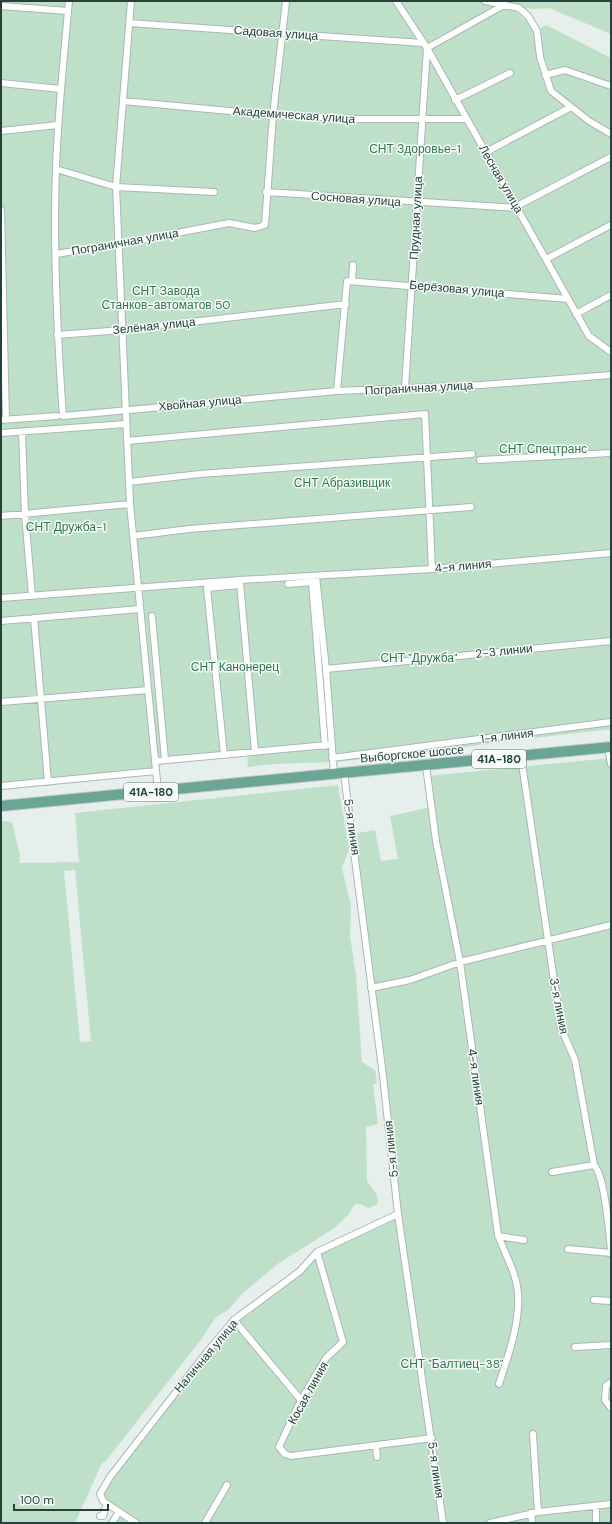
<svg xmlns="http://www.w3.org/2000/svg" width="612" height="1524" font-family="'DM Sans',sans-serif">
<rect width="100%" height="100%" fill="#e6efeb"/>
<path fill="#bfe0c8" fill-rule="evenodd" d="M1,1H611V34L549,8L536,9L512,7L537,31L546,25L611,58V729C522,739 434,752 345,761C312,764 281,762 248,767L247,753L156,760V770L1,786Z
M611,758V1523H113L119,1512L103,1501L102,1489L234,1320L301,1272L317,1252L398,1214L353,834L375,830L381,861L398,859L390,816L431,807L427,776Z
M338,785L349,849L342,868L351,906L350,936L356,975L362,1062L375,1070L377,1083L373,1085L378,1124L366,1127L367,1181L377,1195L378,1204L368,1208L360,1204H355L348,1215L333,1229L279,1263L243,1293L228,1310L216,1317L200,1341L105,1462L102,1463L75,1523H1V821L12,822L20,855L19,863L79,862L75,813ZM75,870L91,1041L80,1042L64,871Z"/>
<g fill="none" stroke-linecap="round" stroke-linejoin="round">
<defs>
<path id="street" d="M69,1C64,56 58,112 56,167C53,250 57,333 63,416L337,391
M131,1L116,187L130,504L158,791
M396,1L427,48L589,336L611,352
M485,1L519,8L528,16L537,31L540,57L551,91L589,121L611,134
M1,6L68,11
M129,23L423,43
M545,75L565,70L611,86
M1,83L61,89
M455,100L510,73
M123,101L273,115L361,119H466
M1,131L58,125
M486,152L571,107
M56,169L116,187L214,192
M266,192L518,208
M517,206L611,157
M1,210L6,419
M56,254L119,244L229,223L255,228L265,225L273,115L286,1
M546,259L611,225
M352,281L353,265
M568,299L347,281L337,391L481,385L611,375
M576,314L611,295
M57,335L122,330L346,304
M405,388L427,48L504,5
M1,420L57,416
M22,432L25,514L32,596
M1,433L126,424
M127,441L425,414L432,569
M480,460L611,453
M129,482L200,474L472,454
M1,516L130,504
M133,536L189,529L471,507
M316,576L326,669L334,774
M240,582L255,752
M288,584L312,582L325,746
M1,598L240,580L432,569L611,553
M152,616L165,760
M34,618L48,782
M1,621L140,609
M326,669L611,641
M1,702L148,690
M608,748L611,764
M224,755L207,588L240,585
M521,757L561,1028L575,1060L594,1165C605,1176 609,1232 611,1250
M332,758L611,722
M156,761L327,745
M426,766L436,841L460,962L498,1235C505,1254 517,1274 518,1294C520,1324 508,1356 499,1384
M344,774L383,1076L398,1214L443,1523
M1,786L156,771
M371,988L410,980L460,962L611,925
M552,1172L594,1165
M498,1236L524,1240
M568,1249L611,1253
M317,1252L343,1342L326,1358L301,1400L279,1447L285,1454L291,1456L432,1438
M594,1300L611,1301
M234,1320L301,1400
M575,1347L611,1345
M611,1382L606,1386L605,1400L611,1408
M533,1434L538,1512
M376,1446L377,1457
M531,1513L532,1523
M100,1516H103L107,1504
M112,1523L118,1513
M136,1523L103,1501L100,1494L110,1477L207,1352L234,1320L300,1271L317,1252L398,1214
M205,1523L227,1485
M490,1523L538,1512L611,1504
M596,1523V1506"/>
<path id="primary" d="M1,806L611,747"/>
</defs>
<use href="#street" stroke="#a8b8b2" stroke-width="8"/>
<use href="#primary" stroke="#c2cac8" stroke-width="12"/>
<use href="#street" stroke="#fff" stroke-width="6"/>
<use href="#primary" stroke="#6aa596" stroke-width="10"/>
</g>
<g text-anchor="middle" dominant-baseline="central" stroke-width="3" stroke-linejoin="round" paint-order="stroke">
<g fill="#f7fbf9" stroke="#637a73" stroke-width="1">
<rect x="472" y="750" width="54" height="18" rx="3"/>
<rect x="124" y="783" width="54" height="18" rx="3"/>
</g>
<g font-size="11" font-weight="bold" fill="#24423a">
<text x="499" y="759">41А-180</text>
<text x="151" y="792">41А-180</text>
</g>
<g font-size="12" fill="#24423a" stroke="#f7fbf9">
<text transform="translate(276 33) rotate(4)">Садовая улица</text>
<text transform="translate(294 115) rotate(4)">Академическая улица</text>
<text transform="translate(501 179) rotate(60)">Лесная улица</text>
<text transform="translate(356 199) rotate(4)">Сосновая улица</text>
<text transform="translate(416 218) rotate(-87)">Прудная улица</text>
<text transform="translate(125 242) rotate(-10)">Пограничная улица</text>
<text transform="translate(457 289) rotate(5)">Берёзовая улица</text>
<text transform="translate(154 326) rotate(-6)">Зелёная улица</text>
<text transform="translate(419 388) rotate(-3)">Пограничная улица</text>
<text transform="translate(200 403) rotate(-5)">Хвойная улица</text>
<text transform="translate(463 566) rotate(-5)">4-я линия</text>
<text transform="translate(504 651) rotate(-6)">2-3 линии</text>
<text transform="translate(507 736) rotate(-7)">1-я линия</text>
<text transform="translate(412 754) rotate(-5)">Выборгское шоссе</text>
<text transform="translate(352 827) rotate(82)">5-я линия</text>
<text transform="translate(559 1006) rotate(79)">3-я линия</text>
<text transform="translate(476 1077) rotate(82)">4-я линия</text>
<text transform="translate(391 1149) rotate(-96)">5-я линия</text>
<text transform="translate(206 1356) rotate(-50)">Наличная улица</text>
<text transform="translate(308 1393) rotate(-61)">Косая линия</text>
<text transform="translate(436 1470) rotate(82)">5-я линия</text>
</g>
<g font-size="12" fill="#2d7a4b" stroke="#f7fbf9">
<text x="415" y="149">СНТ Здоровье-1</text>
<text x="166" y="291">СНТ Завода<tspan x="166" dy="14">Станков-автоматов 50</tspan></text>
<text x="543" y="449">СНТ Спецтранс</text>
<text x="342" y="483">СНТ Абразивщик</text>
<text x="66" y="527">СНТ Дружба-1</text>
<text x="419" y="658">СНТ "Дружба"</text>
<text x="235" y="667">СНТ Канонерец</text>
<text x="452" y="1364">СНТ "Балтиец-38"</text>
</g>
</g>
<rect width="612" height="1524" fill="none" stroke="#24423a" stroke-width="4"/>
<path d="M14 1504v6h94v-6" fill="none" stroke="#24423a" stroke-width="2"/>
<text x="20" y="1504" font-size="12" fill="#24423a" stroke="#f7fbf9" stroke-width="3" paint-order="stroke">100 m</text>
</svg>
